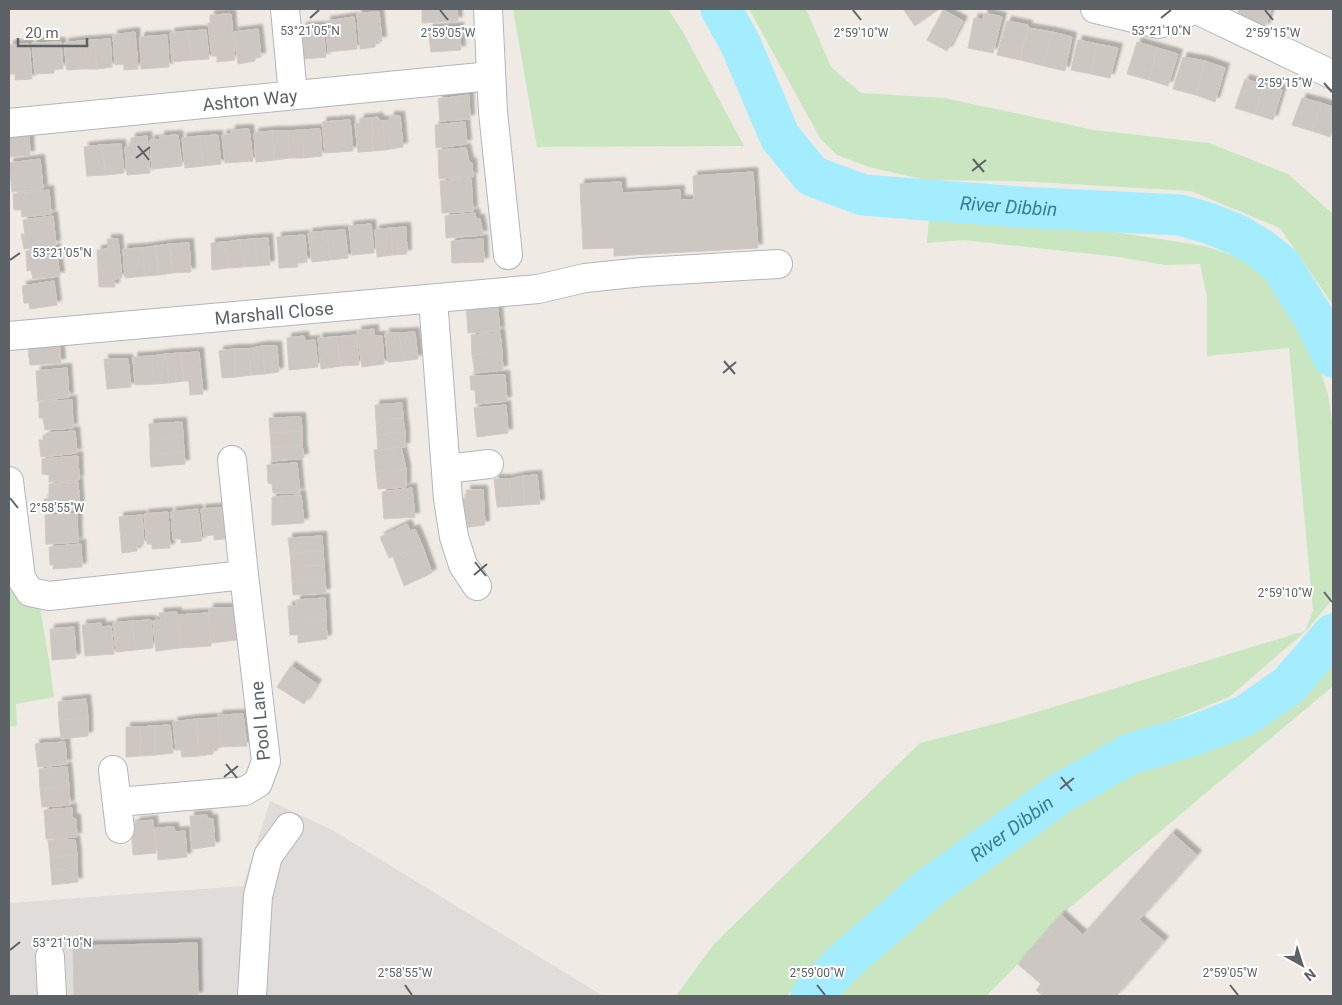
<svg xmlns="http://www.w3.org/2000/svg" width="1342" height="1005" font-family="Roboto,sans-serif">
<defs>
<filter id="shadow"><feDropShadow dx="4.5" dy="-4.5" stdDeviation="1" flood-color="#0004"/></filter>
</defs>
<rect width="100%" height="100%" fill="#efeae4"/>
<path fill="#e0dcd9" d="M270,801L334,831L603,996H9V903L243,886Z"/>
<path fill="#c9e6c1" d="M513,9H668L683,32L744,146L537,147Z
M749,9H806L831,67L861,93L944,98L1094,130L1209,143L1288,174L1333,214V305L1280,228L1191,191L1018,181L925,180L869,167L837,155L820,138Z
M929,216L1011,221L1109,231L1204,246L1241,258L1265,272L1282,291L1305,326L1328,394L1333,427V592L1330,602L1306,631L1229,697L1107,747L1008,811L899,892L795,987L787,996H676L714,944L920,743L1010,720L1305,631L1313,611L1289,348L1207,356V297L1200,264L1164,265L1119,257L963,240L927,243Z
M9,550L40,607L49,661L54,697L16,704L17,726L9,727Z
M1333,655V686L1061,915L1018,964L986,996H827L871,953L940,894L1003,846L1075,796L1134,765L1173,752L1238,730L1278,707L1329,661Z"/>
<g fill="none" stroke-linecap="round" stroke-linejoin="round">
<g stroke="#a4ecff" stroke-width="41">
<path id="s1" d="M721,9L740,43L780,137L812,176L863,195L1019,207L1180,215L1211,224L1238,235L1261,249L1281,265L1314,318L1333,357"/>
<path id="s2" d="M811,996L844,962L929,888L1059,794L1130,754L1195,735L1246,715L1289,685L1333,634"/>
</g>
</g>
<path fill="#ccc7c3" stroke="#d3cac2" filter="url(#shadow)" d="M422,9H457L458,21L422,23Z
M903,9H939L915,26Z
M1239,9H1271L1265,28L1236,19Z
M943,10L963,21L947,51L927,40Z
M379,12L382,41H375V47L360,49L357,13Z
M984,13L1002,17L993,53L968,48L974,18L983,20Z
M231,14L235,60L217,62V56H212L208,23L210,24V15Z
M354,17L357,49L328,52L326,21Z
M1007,21L1028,25L1020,60L997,55Z
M323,26L326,57L304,59L302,27Z
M459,27L461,50L431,52L428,29Z
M1028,28L1052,32L1044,66L1020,60Z
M258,29L261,57L255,58V61L238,64L234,32Z
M206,30L209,59L192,60L188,31Z
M188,31L192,60L172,62L170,33Z
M135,32L138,69L124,70V64L115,65L113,35Z
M1052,32L1072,37L1065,71L1044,66Z
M167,35L169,67L141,69L140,37Z
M110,39L112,67L97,69L94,40Z
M94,40L97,69H82L80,41Z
M1078,40L1097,44L1091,74L1071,70Z
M80,41L82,69L67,70L64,43Z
M61,42L63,69H54V73L35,74L32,43Z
M1137,42L1157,48L1149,80L1127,74Z
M29,44L32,79L15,80V74H9V45Z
M1097,44L1118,48L1110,78L1091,74Z
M1157,48L1178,54L1168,86L1149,80Z
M1183,57L1205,61L1196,95L1173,89Z
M1205,61L1225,68L1215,102L1196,95Z
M1245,79L1264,85L1255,114L1235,108Z
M1264,85L1282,90L1273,120L1255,114Z
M469,95L470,119L440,121L438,99Z
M1302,98L1321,103L1312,131L1292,125Z
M1321,103L1333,107V128L1330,137L1312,131Z
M390,116H400L403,147L385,150L383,121L390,120Z
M378,117L379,120L383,121L385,150L373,151L372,118Z
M372,118L373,151L358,152L355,124L360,123V119Z
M350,120L353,151L325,153L322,122Z
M465,122L467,144L436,148L435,125Z
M249,129L253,161L225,163L222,135L231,134V130Z
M320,129L322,156L304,158L302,130Z
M302,130L304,158H290L288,131Z
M272,131H288L290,158L275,160Z
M272,131L275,160L256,162L254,133Z
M29,133L30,155L9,157V135Z
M178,135L182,166L152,169L150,140H160V136Z
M218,135L221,164L203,166L200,136Z
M147,136L150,173L127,175L125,147L131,146V138Z
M200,136L203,166L185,168L182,138Z
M121,144L124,173L106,175L101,145Z
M101,145L106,175L87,176L84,147Z
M466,148L469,162L472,163L473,177L439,179L438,150Z
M40,159L43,189L12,192L9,163Z
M753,172L758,248L614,256V248L583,249L580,184L621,182L622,193L680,190V200H694L693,176Z
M471,179L473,211L442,213L440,181Z
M49,190L51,214L22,217L21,210H14L13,194Z
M475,213L476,219H480L483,235L446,238L445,216Z
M53,216L56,245L24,249L21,234H25L23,220Z
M371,224L374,253L352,255L349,226Z
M406,227L407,254L393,255L391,228Z
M391,228L393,255L377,257L375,230Z
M345,230L348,258L330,260L327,231Z
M327,231L330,260L312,262L308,233Z
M305,235L307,262L297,263L298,267L279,268L277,237Z
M268,238L270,265L258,266L254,239Z
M107,239H118L122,278L114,279L115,287H99L97,250L108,249Z
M254,239L258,266L243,267L240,240Z
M483,239L484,262L452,263L451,241Z
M240,240L243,267L228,268L225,242Z
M225,242L228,268L212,270L211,243Z
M189,243L191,272L173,273L170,244Z
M170,244L173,273L159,275L156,246Z
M156,246L159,275L145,276L142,248Z
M56,248L60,276L33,279L31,270L27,271L26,251Z
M142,248L145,276L125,278L123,249Z
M54,281L57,305L30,309L29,303H24L22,286Z
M497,302L500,331L468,333L466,304Z
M374,329V336H382L384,364L362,367L357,331Z
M415,332L418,359L403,361L399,333Z
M385,333H399L403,361L388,362Z
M500,333L502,353L472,355L471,335Z
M356,335L359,365L341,366L336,337Z
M304,336L305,341L315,340L318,367L289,370L287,338Z
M336,337L341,366L321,369L318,338Z
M59,341L61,363L30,365L28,349L32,348V343Z
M262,346H277L279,372L265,374Z
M262,346L265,374L251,375L248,349Z
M234,349H248L251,375L236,377Z
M234,349L236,377L222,378L219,351Z
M199,352L203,394L190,395L189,381H184L181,353Z
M181,353L184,381L169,383L166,354Z
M502,353L503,370L475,373L472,355Z
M166,354L169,383L154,384L152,356Z
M152,356L154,384L135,385L133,357Z
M104,359H128L131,387L107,389Z
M67,368L69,397L38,401L36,371Z
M505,375L507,401L476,404L475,390H471L470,376Z
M72,400L73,428L45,430L43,418H39V402Z
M402,403L403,418L376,420L375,405Z
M506,405L508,433L477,437L474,408Z
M301,417L302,431L270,433L269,418Z
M403,418L405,432L377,435L376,420Z
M182,422L183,436L150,439L149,424Z
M75,431L77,453L41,457L39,440H46V433Z
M302,431V445L271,447L270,433Z
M405,432V447L378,450L377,435Z
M183,436L184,451L150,455V439Z
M302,445L304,458L272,461L271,447Z
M401,447L406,469L376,471L374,450Z
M184,451L185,464L151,467L150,455Z
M78,456L79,480L49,482V475L42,474V459Z
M297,463L300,493H273L272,484L268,483L267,465Z
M406,469V487L378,489L376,471Z
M537,475L540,504L525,505L523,476Z
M523,476L525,505L512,506L509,479Z
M494,479H509L512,506L497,507Z
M78,482L80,509L45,513L44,499L49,498V484Z
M412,488L415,517L384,519L382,492Z
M466,490H483L485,525L462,528L461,499L467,498Z
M301,495L304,523L272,525V497Z
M230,507L234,538L214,540V535L204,536L201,509Z
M198,509L202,541L181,543V539H173L171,512Z
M168,512L170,548L152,549V544H147L144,514Z
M77,514L78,542L46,544L45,515Z
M142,515L144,544L137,545V551L122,553L119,517Z
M407,524L410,531L415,529L422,545L389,558L380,537Z
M322,536L323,551L290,553L288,538Z
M81,544L82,567L53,569L54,565H50L49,547Z
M422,545L432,573L404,586L393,557Z
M323,551L324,565L291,567L290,553Z
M324,565L325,579L292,581L291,567Z
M325,579L326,593L293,595L292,581Z
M325,598L326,620L289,621L288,606H296V600Z
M209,608H233L237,640L211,643Z
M177,612L180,648L156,651L153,621L161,620L159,613Z
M209,613L211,646L180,648L177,615Z
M151,620L153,648L135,650L132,621Z
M326,620L327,639L298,643V635H290L289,621Z
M132,621L135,650L116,652L113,623Z
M101,623V627L111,626L114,654L85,656L82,625Z
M74,627L76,658L52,660L50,629Z
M291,666L317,684L304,704L277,687Z
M86,699L88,718L59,720L58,702Z
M243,714L247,746L221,747L218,715Z
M88,718V736L61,739L59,720Z
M218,718L221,747L213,749V754L199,756L197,719Z
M197,719L199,756L182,757L181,750H176L173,722Z
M170,725L173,753L156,755L154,726Z
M154,726L156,755L141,756L140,727Z
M126,727H140L141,756L126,757Z
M65,742L67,764L38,767L35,744Z
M67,767L69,787L40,789L39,769Z
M69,787L70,805L42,807L40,789Z
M72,808V818L76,819L77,837L46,839L44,810Z
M207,815L208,819H213L215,846L192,849L190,816Z
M153,820L156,853L133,855L131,825H135L136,822Z
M174,827L175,832L185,831L187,857L158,860L155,828Z
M1172,833L1197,855L1139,920L1164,941L1116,996H1043L1036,990L1041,984L1018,964L1061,915L1083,935Z
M48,840H75L77,855L50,857Z
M77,855V868L51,871L50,857Z
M77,868L78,882L52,885L51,871Z
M197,943L198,996H74L73,946Z"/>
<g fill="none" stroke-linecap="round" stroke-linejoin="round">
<defs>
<g id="minor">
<path d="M285,9L293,95"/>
<path d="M488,9L493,112L508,255"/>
<path d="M1095,9L1158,24L1178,19L1192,9"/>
<path d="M1195,9L1333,75"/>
<path id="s3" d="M9,123L491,76"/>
<path d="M433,299L448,499L454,537L463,565L477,586"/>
<path id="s4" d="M9,336L538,289L585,278L643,272L778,264"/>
<path d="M446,469L489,464"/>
<path d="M9,481L21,578L30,592L49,596L244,575"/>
<path d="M113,770L120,829"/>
<path d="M118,802L245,791L258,783L266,761L244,575L232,460"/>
<path d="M50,957L52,996"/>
<path d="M252,996L258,896L268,856L289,827"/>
</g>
</defs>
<use href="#minor" stroke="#b2b6b9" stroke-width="30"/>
<use href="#minor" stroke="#fff" stroke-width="28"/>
</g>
<path fill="none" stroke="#5c6265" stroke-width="2" d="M440,10L448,20M853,10L861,20M1265,10L1273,20M310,18L319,10M1161,18L1171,10M1324,83L1332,92M138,146L149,160M136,158L150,147M973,159L984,172M972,171L986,160M10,260L20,253M724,361L735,374M723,373L736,362M10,498L18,508M475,562L486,576M474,575L487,564M1324,592L1332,602M226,764L237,778M224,777L238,766M1061,777L1072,791M1060,789L1074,778M10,950L20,942M405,985L412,995M817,985L825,995M1230,985L1238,995"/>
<g text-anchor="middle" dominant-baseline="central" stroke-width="4" stroke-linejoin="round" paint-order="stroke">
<g font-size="18" fill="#5c6265" stroke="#fff">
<text stroke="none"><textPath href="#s3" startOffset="242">Ashton Way</textPath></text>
<text stroke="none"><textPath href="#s4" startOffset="266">Marshall Close</textPath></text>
<text transform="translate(260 721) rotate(-95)">Pool Lane</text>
</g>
<g font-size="19" font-style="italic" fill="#397c96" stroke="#fff">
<text stroke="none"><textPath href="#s1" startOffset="392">River Dibbin</textPath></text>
<text stroke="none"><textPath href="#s2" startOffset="262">River Dibbin</textPath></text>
</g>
</g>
<g font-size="12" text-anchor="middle" fill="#5c6265" stroke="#fff" stroke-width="4" stroke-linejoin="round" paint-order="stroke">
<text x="310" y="35">53°21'05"N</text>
<text x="1161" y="35">53°21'10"N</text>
<text x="861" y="37">2°59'10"W</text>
<text x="448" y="37">2°59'05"W</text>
<text x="1273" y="37">2°59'15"W</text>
<text x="1285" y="87">2°59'15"W</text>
<text x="62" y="257">53°21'05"N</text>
<text x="57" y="512">2°58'55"W</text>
<text x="1285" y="597">2°59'10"W</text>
<text x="62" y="947">53°21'10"N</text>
<text x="405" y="977">2°58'55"W</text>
<text x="817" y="977">2°59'00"W</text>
<text x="1230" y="977">2°59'05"W</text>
</g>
<rect width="1342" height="1005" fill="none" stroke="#5c6265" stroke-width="20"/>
<g transform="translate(1302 965) rotate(141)" stroke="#ffffff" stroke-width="4" paint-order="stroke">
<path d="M0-4L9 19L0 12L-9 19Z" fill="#5c6265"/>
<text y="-8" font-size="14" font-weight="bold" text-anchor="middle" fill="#5c6265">N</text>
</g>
<path d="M18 38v8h69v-8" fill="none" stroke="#5c6265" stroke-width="2.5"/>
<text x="25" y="38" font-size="15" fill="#5c6265" stroke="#ffffff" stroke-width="4" paint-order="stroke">20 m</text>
</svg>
